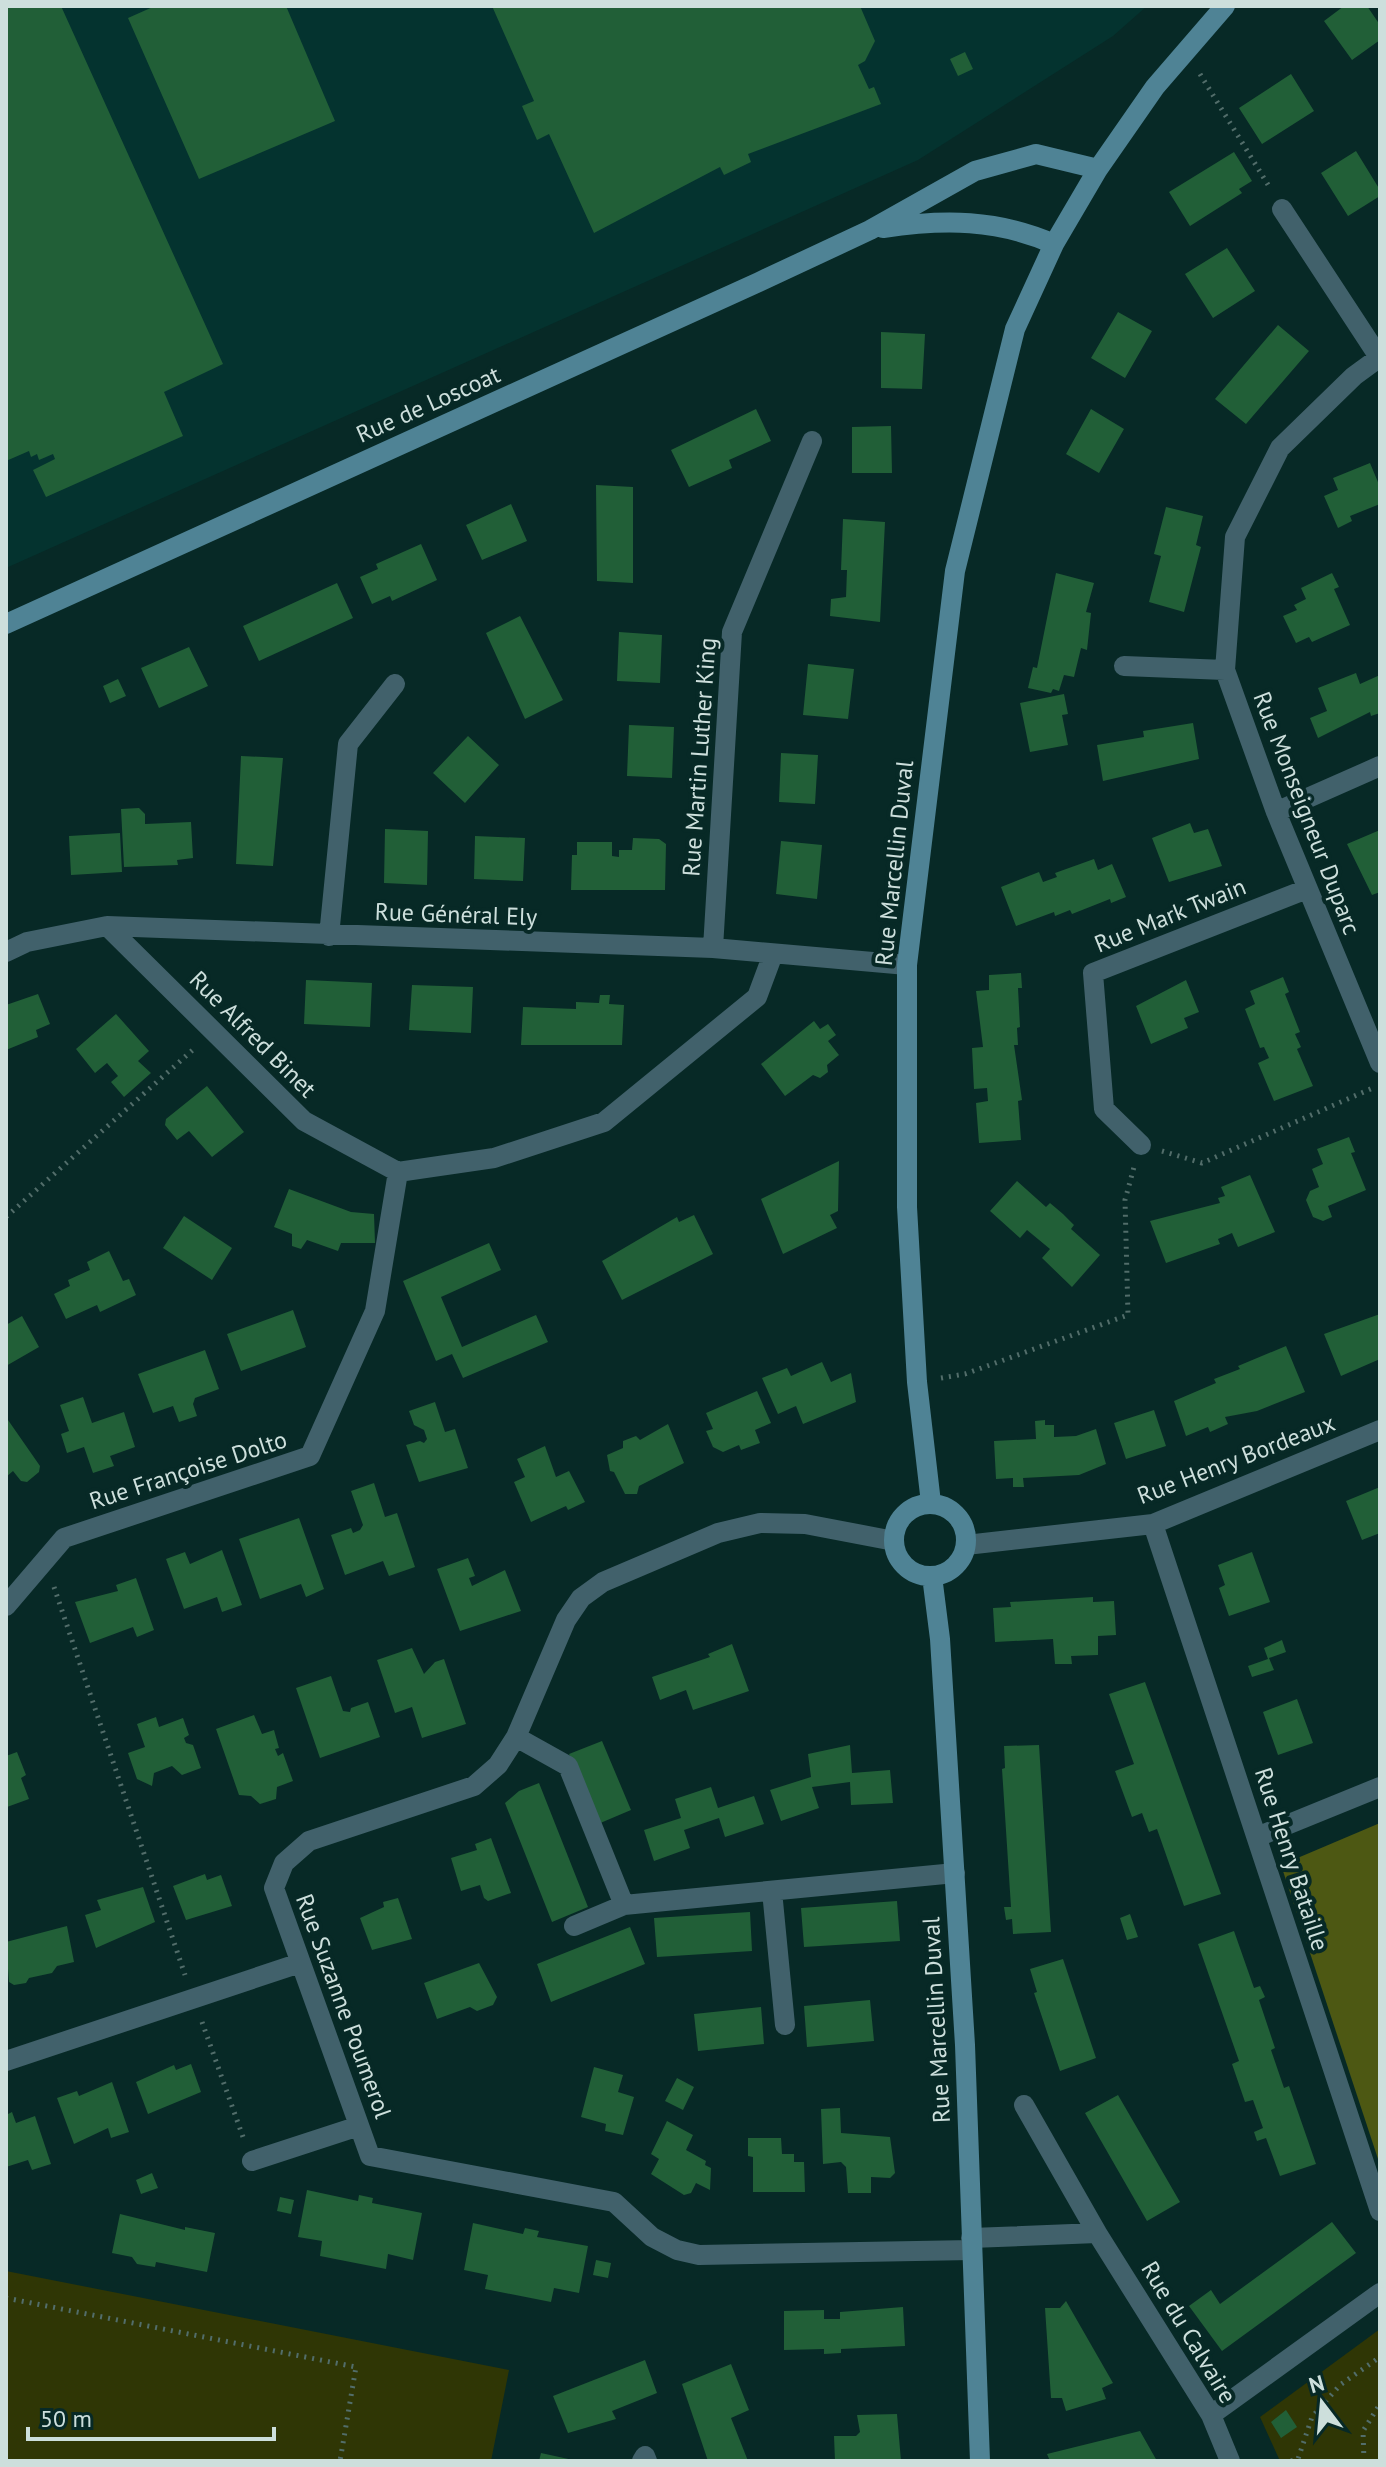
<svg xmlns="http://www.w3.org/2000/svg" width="1386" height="2467" font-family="'PT Sans',sans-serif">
<rect width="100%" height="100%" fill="#072926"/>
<path fill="#04332f" d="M6,6H1147L1113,36L918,160L6,568Z"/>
<path fill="#2f3605" d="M6,2271L509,2370L491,2461H6Z
M1380,2329V2461H1280L1260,2417Z"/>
<path fill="#4d5813" d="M1380,1823V2165L1281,1865Z"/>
<path fill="#215f37" d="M6,6H61L223,364L164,392L183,436L46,497L33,470L55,459L53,454L39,460L37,454L31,457L29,451L6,461Z
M155,6H286L335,121L199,179L128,18Z
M492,6H860L875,41L865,61L858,65L869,89L874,87L881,104L748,154L751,162L724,175L720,167L594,233L549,134L537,140L522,106L534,101Z
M1344,6H1367L1380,25V40L1352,60L1324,21Z
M965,52L973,69L958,76L950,59Z
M1291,74L1314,111L1262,144L1239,108Z
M1356,151L1380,190V196L1348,216L1321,173Z
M1234,152L1252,181L1239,189L1242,193L1190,226L1169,192Z
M1227,248L1255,291L1213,318L1185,274Z
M1118,312L1152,331L1125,378L1091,358Z
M1278,325L1309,351L1246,424L1215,399Z
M881,332L925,334L922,389L881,388Z
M756,409L771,441L729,460L732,468L689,487L671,450Z
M1091,409L1124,429L1099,473L1066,454Z
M891,426L892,473H852V427Z
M1370,463L1380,487V504L1350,516L1352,521L1338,528L1324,496L1338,490L1333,478Z
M596,485L633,487V583L597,581Z
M511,504L527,541L482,560L466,525Z
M1166,507L1203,516L1196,545L1201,547L1184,612L1149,602L1161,556L1154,554Z
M843,519L885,522L880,622L830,616L831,599L846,597L847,570H841Z
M421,544L437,580L392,601L390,596L372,604L360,577L378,569L376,564Z
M1056,573L1094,583L1086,612L1091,613L1087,650L1081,648L1074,677L1064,675L1059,691L1053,689L1051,693L1028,688L1033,667L1037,668Z
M1332,573L1339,587L1334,589L1350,625L1312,642L1309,637L1296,643L1283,616L1297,610L1294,605L1306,599L1301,588Z
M337,583L353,618L259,661L243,626Z
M520,616L563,700L525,719L486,633Z
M619,632L662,635L660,683L617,681Z
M189,647L208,686L159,708L141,668Z
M808,664L854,669L848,719L803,715Z
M1356,673L1360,684L1380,675V713L1371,716L1370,712L1318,738L1310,718L1327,711L1318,688Z
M118,679L126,696L110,703L103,686Z
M1064,694L1068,714L1062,715L1068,745L1030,752L1020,703Z
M1193,723L1199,759L1103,781L1097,745L1144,737L1143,731Z
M629,725L674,727L672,778L627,776Z
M468,736L499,765L465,803L433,773Z
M781,753L818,755L815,804L779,802Z
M241,756L283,758L273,866L236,864Z
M139,808L145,814V824L191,822L193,858L177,860L178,865L124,867L121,809Z
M1190,823L1194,833L1208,829L1222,866L1169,882L1152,838Z
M385,829L428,831L427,885L384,883Z
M1380,830V892L1372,895L1347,844Z
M120,833L122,872L71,875L69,836Z
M475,836L525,838L523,881L474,879Z
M633,838L659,839L666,844L665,890H571L572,855H577V842H612V856L619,857V850H632Z
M781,841L822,845L817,899L776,894Z
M1094,859L1098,870L1112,864L1126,897L1111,903L1110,899L1072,914L1070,910L1055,916L1054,912L1016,926L1001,887L1039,872L1043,882L1057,877L1055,873Z
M1021,973L1022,988H1018L1020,1027L1017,1028L1018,1045H1014L1022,1100L1018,1101L1021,1140L979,1143L976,1103L988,1101L987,1088L974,1089L972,1048L983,1047L976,991L989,990V975Z
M1283,977L1289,992L1285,994L1300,1032L1295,1034L1301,1047L1297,1049L1313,1086L1274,1101L1258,1063L1269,1058L1264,1047L1260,1048L1245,1009L1255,1004L1250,991Z
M306,980L372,983L370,1027L304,1024Z
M1186,980L1199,1012L1184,1018L1188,1028L1151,1044L1136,1006Z
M412,985L473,987L471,1033L409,1030Z
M38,994L50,1024L36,1030L38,1037L6,1050V1005Z
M600,995H610L609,1004L624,1005L622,1045H521L523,1007L576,1009V1002L599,1003Z
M116,1014L149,1051L138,1061L151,1073L124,1097L111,1082L118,1076L107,1063L95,1073L76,1049Z
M814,1021L820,1029L828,1024L836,1035L828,1041L839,1055L827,1065L828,1072L820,1078L813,1075L785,1096L761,1064Z
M207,1086L244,1132L212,1157L189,1131L177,1140L165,1125L166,1119Z
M1349,1137L1355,1152L1351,1153L1366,1190L1328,1206L1332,1217L1323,1221L1313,1217L1306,1200L1310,1191L1319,1187L1312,1169L1323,1164L1317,1149Z
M839,1161L838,1211L830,1215L837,1228L783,1254L761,1199Z
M1250,1175L1275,1232L1238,1247L1232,1233L1218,1239L1220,1244L1166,1263L1150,1221L1220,1203L1218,1198L1225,1196L1221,1187Z
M1017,1181L1046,1207L1050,1203L1063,1214L1074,1225L1071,1229L1100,1255L1072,1287L1042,1258L1050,1249L1027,1230L1020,1238L990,1211Z
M289,1189L351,1212L374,1214L375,1243H341L338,1251L307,1240L301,1249L292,1246V1234L274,1227Z
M694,1215L713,1254L622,1300L602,1261L677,1217L679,1222Z
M184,1216L232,1248L212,1280L163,1248Z
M489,1243L501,1270L441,1297L462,1347L536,1315L548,1342L463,1378L452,1354L436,1361L403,1281Z
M109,1251L123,1281L129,1279L136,1295L100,1312L97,1305L66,1319L54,1294L70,1286L68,1280L90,1270L87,1262Z
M293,1310L306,1347L241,1371L227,1334Z
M1380,1314V1359L1341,1376L1324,1334Z
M22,1316L39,1347L6,1366V1325Z
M1286,1346L1305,1392L1257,1411L1225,1417L1228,1424L1210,1432L1208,1427L1186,1436L1174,1401L1216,1383L1214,1379L1240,1369L1238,1366Z
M205,1350L219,1389L195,1398L193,1404L197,1416L179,1422L173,1406L153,1413L138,1374Z
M822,1362L831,1382L851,1373L856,1402L803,1424L796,1406L778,1414L762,1378L787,1368L791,1376Z
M757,1391L771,1423L755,1430L760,1443L741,1450L739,1445L723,1452L713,1447L706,1431L713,1429L706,1413Z
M83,1397L92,1423L124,1412L135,1447L110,1456L114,1466L93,1473L84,1447L67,1453L61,1434L69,1431L60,1405Z
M435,1402L445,1432L455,1429L468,1468L419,1482L406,1445L420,1441L424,1443L427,1439L424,1430L414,1425L409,1411Z
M1154,1410L1166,1446L1126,1459L1114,1423Z
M8,1420L40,1466L39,1472L27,1482L21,1481L13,1471L6,1477Z
M1045,1420V1425H1054V1437L1076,1436L1096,1429L1106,1464L1079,1475L1023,1478L1024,1487H1013V1478L996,1479L994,1441L1036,1439L1035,1421Z
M668,1424L684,1463L639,1486L637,1494H625L614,1472L610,1471L607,1455L623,1448V1441L636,1436L640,1440Z
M545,1446L556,1477L569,1471L585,1502L568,1510L566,1506L531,1522L514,1482L525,1477L517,1459Z
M374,1483L385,1517L397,1513L415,1567L389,1576L383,1561L345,1575L331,1535L351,1528L353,1533L360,1530L363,1525L351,1491Z
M1380,1487V1533L1362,1540L1346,1501Z
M299,1518L324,1589L306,1597L301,1584L260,1599L239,1539Z
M222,1550L242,1605L222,1612L217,1597L184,1609L166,1559L185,1552L190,1564Z
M1252,1552L1270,1602L1229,1616L1219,1588L1225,1585L1218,1565Z
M468,1558L475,1576L469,1578L472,1586L505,1570L521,1611L460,1631L437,1569Z
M136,1578L154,1630L137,1637L133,1627L90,1643L75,1602L118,1591L116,1585Z
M1093,1597V1602L1114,1601L1116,1635L1098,1636V1655L1071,1656L1072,1664H1055L1053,1639L995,1642L993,1608L1011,1607L1010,1602Z
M1282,1640L1286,1652L1269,1658L1274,1670L1252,1677L1248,1666L1268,1659L1264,1648Z
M732,1644L749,1691L693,1710L686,1690L660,1700L652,1677L710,1657L708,1654Z
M412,1648L424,1674L435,1662L444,1659L466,1724L422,1738L412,1707L395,1713L377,1660Z
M331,1676L343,1711L350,1712L351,1708L368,1702L380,1737L320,1758L296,1688Z
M1145,1682L1221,1894L1184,1906L1157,1829L1149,1832L1142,1813L1132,1817L1115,1771L1134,1764L1109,1694Z
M1297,1699L1313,1743L1278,1755L1263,1712Z
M254,1715L262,1734L274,1730L279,1748L275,1749L278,1756L283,1753L293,1781L277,1787L276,1799L260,1804L251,1796L239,1795L216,1729Z
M156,1717L159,1727L183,1718L189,1735L184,1738L186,1743L193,1745L201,1768L182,1775L172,1766L154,1773L152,1786L137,1779L128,1753L145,1747L137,1724Z
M602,1741L631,1810L598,1824L569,1754Z
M850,1745L852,1773L890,1770L893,1803L851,1805L850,1782L812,1787L819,1808L781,1821L770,1790L811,1777L808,1754Z
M1039,1745L1051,1932L1013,1934L1012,1919L1006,1920L1004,1907H1011L1002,1769L1005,1768L1004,1746Z
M17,1752L26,1775L21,1778L29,1799L7,1807L6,1756Z
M539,1783L588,1907L552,1922L505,1803L519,1791Z
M711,1787L718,1808L754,1796L764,1824L725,1837L719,1818L684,1830L690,1848L654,1861L644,1830L681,1818L675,1799Z
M491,1838L511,1893L488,1901L484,1898L480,1885L461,1891L451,1858L477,1850L475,1844Z
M205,1874L207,1880L221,1875L232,1906L186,1920L173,1886Z
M143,1887L155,1922L96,1948L85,1915L101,1910L97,1900Z
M398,1898L412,1939L372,1950L360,1918L384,1907L383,1902Z
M897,1901L900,1941L804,1947L801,1908Z
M750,1912L752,1951L657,1957L654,1918Z
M1130,1914L1138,1937L1127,1940L1120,1918Z
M67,1926L74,1962L57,1966L52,1973L29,1978L26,1983L14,1985L9,1982L6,1942Z
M630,1927L645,1964L551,2002L537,1964Z
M1234,1931L1254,1988L1260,1986L1265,1997L1259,2000L1275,2048L1271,2050L1284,2088L1289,2086L1316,2164L1280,2176L1266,2138L1257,2141L1254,2132L1263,2128L1253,2100L1245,2102L1232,2064L1239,2061L1198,1944Z
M1063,1959L1096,2058L1060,2071L1034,1993L1037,1992L1030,1969Z
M479,1963L497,1997L493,2005L477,2011L470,2007L437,2019L424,1983Z
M870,2000L874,2041L807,2047L804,2006Z
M761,2007L764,2044L698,2051L694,2014Z
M191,2064L201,2092L148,2114L136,2082L174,2065L176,2070Z
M594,2067L623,2075L618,2092L634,2097L623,2135L605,2131L606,2124L581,2117Z
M677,2078L694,2087L683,2110L665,2101Z
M112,2082L129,2132L111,2138L108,2128L74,2144L57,2098L77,2091L79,2096Z
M1118,2095L1180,2202L1147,2221L1085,2113Z
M840,2108L841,2133L890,2137L895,2173L890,2178L871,2177V2193H848L846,2167L841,2162L823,2164L821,2109Z
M12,2112L16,2123L35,2116L51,2164L32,2170L28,2160L6,2167V2115Z
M667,2121L693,2135L686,2150L706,2161L705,2165L711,2168L710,2190L696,2183L691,2193L684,2195L651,2174L659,2159L651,2154Z
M748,2138H781L782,2154H794V2162H804L805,2192H753V2157L748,2156Z
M152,2173L158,2188L141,2194L136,2180Z
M307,2190L358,2201L359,2195L373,2198L372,2203L422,2213L413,2260L388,2254L386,2269L320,2256L322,2241L298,2237Z
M280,2197L294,2200L291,2214L277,2211Z
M120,2214L185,2230V2227L215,2233L207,2272L156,2262L155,2267L137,2264L132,2257L112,2253Z
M1332,2222L1356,2253L1222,2351L1189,2306L1211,2290L1220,2304Z
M473,2223L523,2234L525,2228L539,2231L537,2237L588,2246L579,2293L554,2288L551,2302L485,2289L488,2275L464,2270Z
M596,2260L611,2263L608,2278L593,2275Z
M1066,2301L1113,2383L1102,2388L1106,2399L1066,2411L1062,2398H1051L1045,2308H1060Z
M903,2307L905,2346L841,2349V2353L824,2354V2349L784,2350V2311L824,2310V2319H840V2312Z
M645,2360L657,2393L612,2411L616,2419L568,2433L553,2396Z
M731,2364L749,2410L731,2418L748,2461H708L682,2384Z
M1286,2410L1297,2427L1281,2438L1271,2422Z
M897,2414L901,2461H835L834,2436H856L860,2432L857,2415Z
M1140,2431L1157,2461H1050L1047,2454Z
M541,2453L573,2460V2461H539Z"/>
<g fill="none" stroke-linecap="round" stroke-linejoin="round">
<path stroke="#526d6a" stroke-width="5" stroke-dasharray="2 6" stroke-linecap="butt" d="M1200,74L1270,188
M1162,1151L1202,1163L1375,1087
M6,1217L196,1047
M941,1378L965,1374L1128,1315L1125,1200L1134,1167
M54,1587L185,1975
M202,2022L243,2137
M6,2298L356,2367L340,2461
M1291,2461L1298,2459L1312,2417L1340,2385L1380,2357
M1364,2461L1363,2431L1380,2404"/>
<path stroke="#41616b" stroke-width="20" d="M1282,209L1379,357
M1380,357L1354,376L1280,448L1235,537L1225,670L1276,812L1380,1063
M1124,666L1225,670
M1276,812L1380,766
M107,926L304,1121L398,1172L494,1158L604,1122L757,997L773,954
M329,936L348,744L395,684
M713,948L732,632L812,441
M6,952L27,942L107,926L713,948L907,965
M1141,1145L1104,1109L1093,973L1307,889
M1153,1524L1380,2211
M894,1541L805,1524L760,1523L718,1533L603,1582L581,1598L566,1620L516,1737L498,1765L474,1786L309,1841L284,1863L274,1888L370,2156L614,2202L652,2237L677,2250L699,2255L972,2250
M966,1545L1153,1524L1380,1430
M6,1606L64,1538L310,1456L375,1311L398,1172
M516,1737L568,1766L624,1905L955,1873
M1257,1837L1380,1787
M772,1891L785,2025
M574,1926L624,1905
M6,2061L300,1963
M1024,2105L1097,2233
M252,2161L359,2126
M971,2238L1097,2233L1211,2415L1230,2461
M1211,2415L1380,2293
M642,2461L645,2456L647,2461"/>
<path stroke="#4f8395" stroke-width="20" d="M883,228C944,219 997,219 1054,244
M6,624L759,282L870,230L975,171L1036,154L1098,169
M931,1503L917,1382L907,1207V965L955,571L1015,329L1054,244L1098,169L1155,87L1225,6
M894 1540a36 36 0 1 1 72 0a36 36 0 1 1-72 0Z
M932,1576L940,1639L965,2045L980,2461"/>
</g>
<g text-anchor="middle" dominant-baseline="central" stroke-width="8" stroke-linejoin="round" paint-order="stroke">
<g font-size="24" fill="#cddfdc" stroke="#072926">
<text transform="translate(428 404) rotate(-24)">Rue de Loscoat</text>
<text transform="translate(699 757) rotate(-86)">Rue Martin Luther King</text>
<text transform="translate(1307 813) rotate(69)">Rue Monseigneur Duparc</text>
<text transform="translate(894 863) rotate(-84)">Rue Marcellin Duval</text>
<text transform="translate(456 914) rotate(2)">Rue Général Ely</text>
<text transform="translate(1170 915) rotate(-22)">Rue Mark Twain</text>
<text transform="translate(253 1034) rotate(45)">Rue Alfred Binet</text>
<text transform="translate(1236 1459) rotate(-21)">Rue Henry Bordeaux</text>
<text transform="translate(188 1470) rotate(-18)">Rue Françoise Dolto</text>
<text transform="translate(1292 1859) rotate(72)">Rue Henry Bataille</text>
<text transform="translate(344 2006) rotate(70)">Rue Suzanne Poumerol</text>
<text transform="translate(936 2020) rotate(-93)">Rue Marcellin Duval</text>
<text transform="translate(1189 2332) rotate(59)">Rue du Calvaire</text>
</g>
</g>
<rect width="1386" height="2467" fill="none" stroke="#cddfdc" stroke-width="16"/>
<g transform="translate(1322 2403) rotate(344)" stroke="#072926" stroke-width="6" paint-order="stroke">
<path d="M0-6L14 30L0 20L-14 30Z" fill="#cddfdc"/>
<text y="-12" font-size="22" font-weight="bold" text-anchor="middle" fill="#cddfdc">N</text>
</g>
<path d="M28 2427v12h246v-12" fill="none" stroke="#cddfdc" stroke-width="4"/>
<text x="40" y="2427" font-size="24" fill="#cddfdc" stroke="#072926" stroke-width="6" paint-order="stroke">50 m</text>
</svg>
